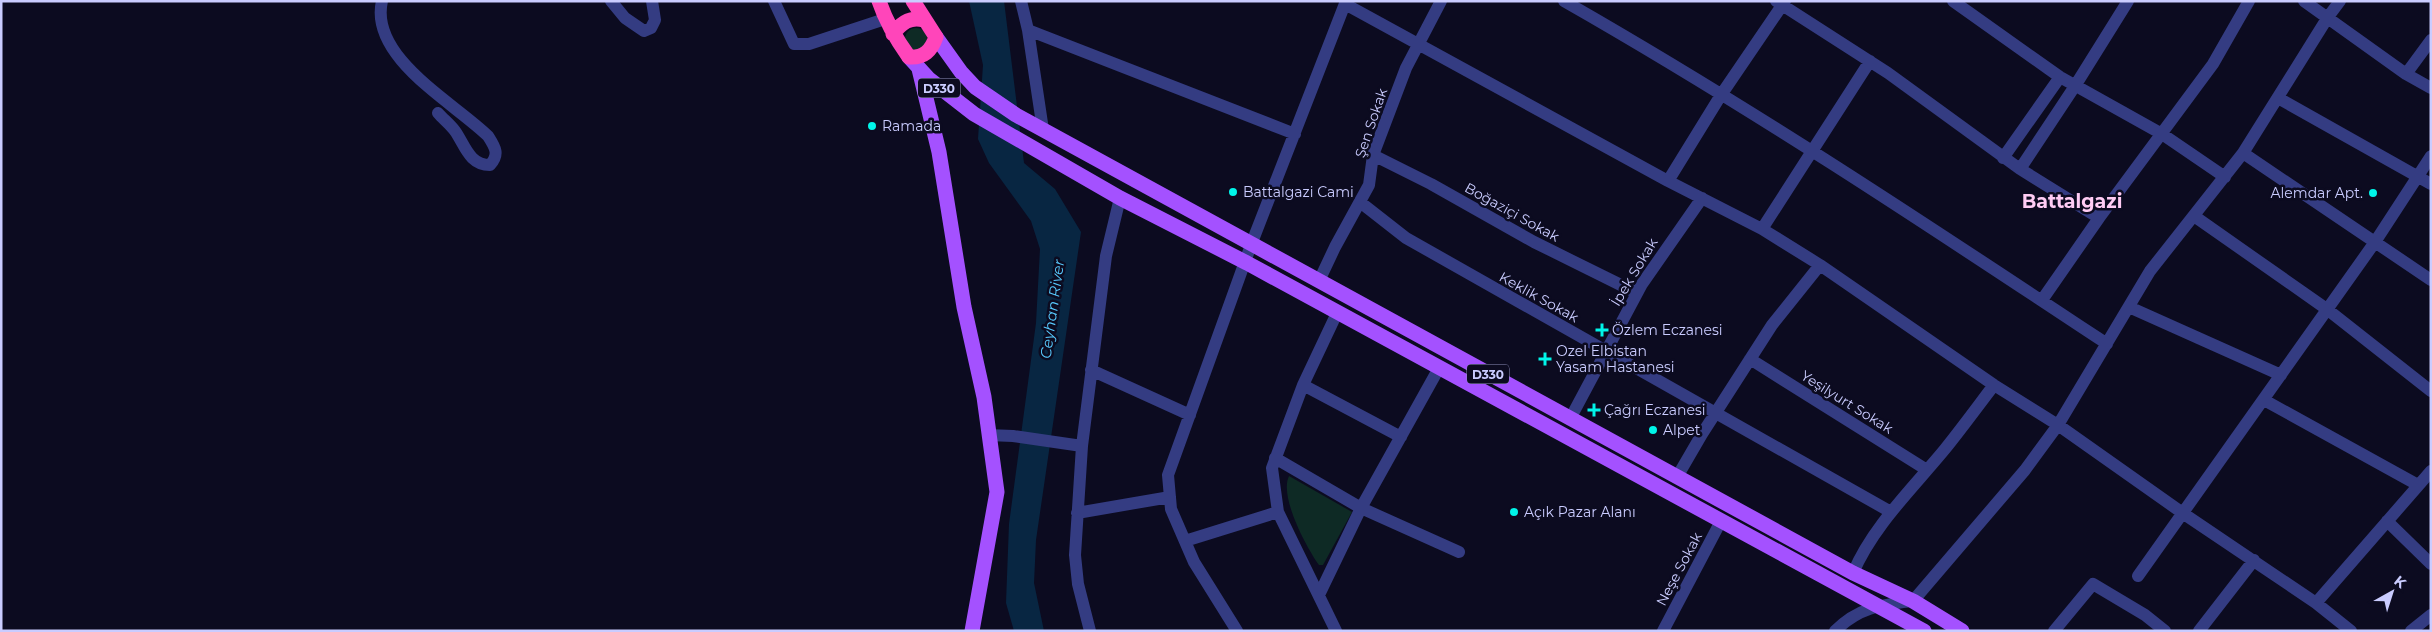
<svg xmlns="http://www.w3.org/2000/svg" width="2432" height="632" font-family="Montserrat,sans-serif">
<rect width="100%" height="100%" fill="#0c0b20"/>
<path fill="#0e2a25" d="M905 39a11 11 0 1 1 22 0a11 11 0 1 1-22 0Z
M1289,476L1352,512L1323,565H1319C1306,547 1279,496 1289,476Z"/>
<path fill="#082642" d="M969,1H1004L1024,163L1055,189L1081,232L1036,540L1034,583L1044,631H1014L1006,603L1009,524L1036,323L1040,249L1031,221L989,163L978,139L983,65Z"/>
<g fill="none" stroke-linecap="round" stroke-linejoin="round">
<path stroke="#343c82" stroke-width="12" d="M382,1C369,57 453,102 488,136C495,147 500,154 490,165C469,165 465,145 455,131C450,124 443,119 438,113
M611,1L625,18L644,31L651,28L655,20L652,1
M774,1L794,44H809L885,19
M1021,1L1028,30L1043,130
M1564,1C1750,107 1929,226 2107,344
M1776,1L1888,73L2020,169L2099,218
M1953,1L2060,77L2162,134L2225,177
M2304,1L2406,74L2431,88
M1345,4L1668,181L1762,229L1820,265L1994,385L2058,425L2184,514L2316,603L2351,631
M1028,30L1295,134
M2406,74L2431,40
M2278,98L2431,184
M2243,153L2431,280
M1373,155L1431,184L1534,242L1637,293
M2003,158L2060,77
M2020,169L2075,86L2128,1
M1668,181L1721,95L1785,1
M1360,202L1406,238L1891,512
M2194,216L2328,310L2431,391
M1762,229L1870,61
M1319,281L1335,247L1369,185L1373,155L1406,68L1441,1
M2042,300L2099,218L2213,64L2249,1
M2129,307L2281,375
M1750,359L1927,470
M1091,370L1190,415
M1303,385L1401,437
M2264,400L2418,485
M1570,419L1642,284L1702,198
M988,435L1013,436L1082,446
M1275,458L1361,508L1459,552
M1677,477L1702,434L1772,325L1820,265
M1077,513L1170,497
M2387,521L2431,564
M1185,541L1278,512
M1853,573C1873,526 1913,488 1945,449C1962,428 1978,406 1994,385
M2138,576L2375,242L2431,156
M1319,595L1361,508L1439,368
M2316,603L2431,471
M1090,631L1078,584L1075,555L1082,446L1106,256L1120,198
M1237,631L1194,562L1171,509L1168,475L1251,245L1346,1
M1336,631L1278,512L1272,468L1303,385L1337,313
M1663,631L1721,521
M1835,631C1859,607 1881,605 1913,601L2025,470L2058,425L2150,271L2243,153L2328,17L2340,1
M2054,631L2093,584L2145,615L2165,631
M2199,631L2254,560
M2411,631L2431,615"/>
<path stroke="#a451ff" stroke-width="15" d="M936,37L961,72L975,87L1016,115L1853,573L1913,601L1962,631
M909,57L929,79L974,114L1120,198L1247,263L1924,631
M919,69L939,152L964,307L984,397L997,492L972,631"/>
<path stroke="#ff45ba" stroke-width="15" d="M879,1C886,22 896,39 909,57C924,58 931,51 936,37L913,1
M893,34C901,23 910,16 924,20"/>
</g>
<g fill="#00f5e9" stroke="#0c0b20" stroke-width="2">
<circle cx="872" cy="126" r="5"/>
<circle cx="1233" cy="192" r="5"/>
<circle cx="2373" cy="193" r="5"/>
<path d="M1599.5 322.5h5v5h5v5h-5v5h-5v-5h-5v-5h5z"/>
<path d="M1542.5 351.5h5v5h5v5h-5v5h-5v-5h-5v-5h5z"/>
<path d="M1591.5 402.5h5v5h5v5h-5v5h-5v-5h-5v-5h5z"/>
<circle cx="1653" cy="430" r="5"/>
<circle cx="1514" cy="512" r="5"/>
</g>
<g text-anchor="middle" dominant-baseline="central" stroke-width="5" stroke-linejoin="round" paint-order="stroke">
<g fill="#0c0b20" stroke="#9192bc" stroke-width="1">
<rect x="918" y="78.5" width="42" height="19" rx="4"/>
<rect x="1467" y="364.5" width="42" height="19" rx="4"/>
</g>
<g font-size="12" font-weight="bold" fill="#caccff">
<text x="939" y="88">D330</text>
<text x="1488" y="374">D330</text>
</g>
<g font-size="14" fill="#caccff" stroke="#0c0b20">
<text transform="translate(1371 123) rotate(-71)">Şen Sokak</text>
<text transform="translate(1512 212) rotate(29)">Boğaziçi Sokak</text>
<text transform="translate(1634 272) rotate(-59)">İpek Sokak</text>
<text transform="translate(1539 297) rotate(29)">Keklik Sokak</text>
<text transform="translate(1847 402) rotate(32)">Yeşilyurt Sokak</text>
<text transform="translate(1679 569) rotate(-62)">Neşe Sokak</text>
</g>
<g font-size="14" fill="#caccff" stroke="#0c0b20" text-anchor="start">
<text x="882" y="126">Ramada</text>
<text x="1243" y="192">Battalgazi Cami</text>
<text x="2363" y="193" text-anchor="end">Alemdar Apt.</text>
<text x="1612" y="330">Özlem Eczanesi</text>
<text x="1556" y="351">Ozel Elbistan<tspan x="1556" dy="16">Yasam Hastanesi</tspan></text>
<text x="1604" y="410">Çağrı Eczanesi</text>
<text x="1663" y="430">Alpet</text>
<text x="1524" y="512">Açık Pazar Alanı</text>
</g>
<g font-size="15" font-style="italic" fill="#58cbff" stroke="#0c0b20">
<text transform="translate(1052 309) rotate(-82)">Ceyhan River</text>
</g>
<g font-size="19" font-weight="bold" fill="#ffccf4" stroke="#0c0b20">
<text x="2072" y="201">Battalgazi</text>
</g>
</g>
<rect width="2432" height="632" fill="none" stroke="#caccff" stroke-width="5"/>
<g transform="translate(2392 592) rotate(39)" stroke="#0c0b20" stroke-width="4" paint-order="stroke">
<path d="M0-4L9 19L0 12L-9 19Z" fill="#caccff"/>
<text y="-8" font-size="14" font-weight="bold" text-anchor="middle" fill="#caccff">K</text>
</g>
</svg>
